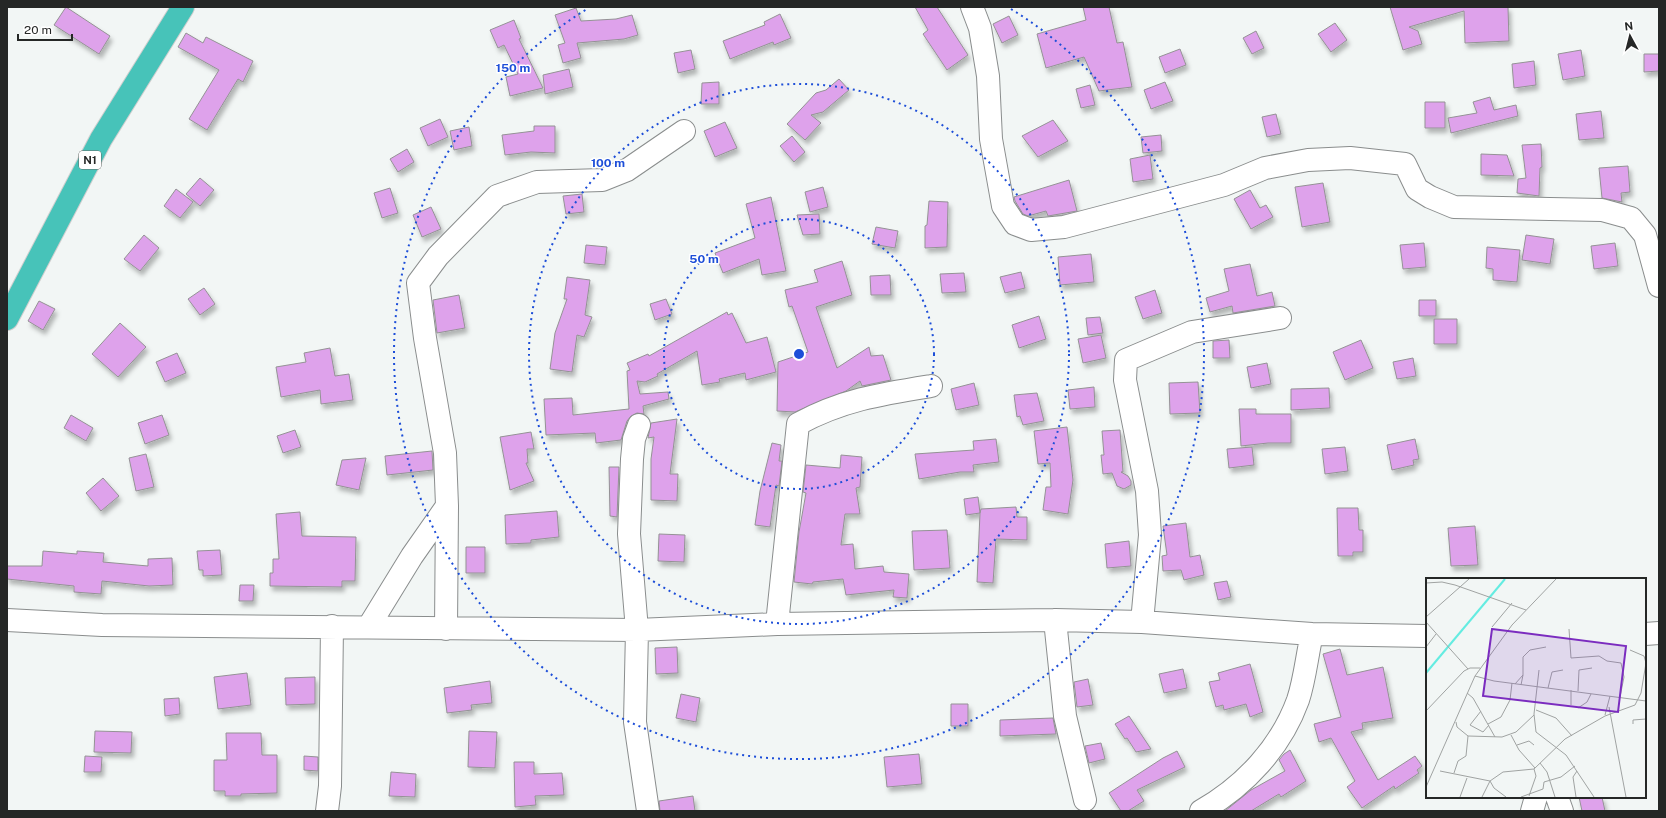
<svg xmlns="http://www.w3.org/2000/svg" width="1666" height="818" font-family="'Public Sans',sans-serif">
<defs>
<filter id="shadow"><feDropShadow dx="2.5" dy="4.5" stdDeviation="2" flood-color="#0004"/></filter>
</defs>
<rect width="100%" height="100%" fill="#f2f6f5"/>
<path fill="#dea2eb" stroke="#949295" filter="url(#shadow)" d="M66,7L110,36L99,54L54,25Z
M915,7H937L968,55L947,70L923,34L928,30Z
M1083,7H1109L1117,43L1123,42L1132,87L1099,91L1084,57L1046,68L1037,34L1086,20Z
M1390,7H1508L1509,41L1465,43L1464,11L1409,27L1418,31L1422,44L1403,50Z
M576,8L581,21L616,19L632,15L638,35L624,39L577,43L581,58L563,63L558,45L565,43L555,15Z
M780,14L791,38L774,45L773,42L730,59L723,41L765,25L764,22Z
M1009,16L1018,35L1002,43L993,24Z
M514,20L521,38L519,39L543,88L510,96L506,77L518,74L504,45L498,48L490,30Z
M1335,23L1347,40L1331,52L1318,34Z
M1256,31L1264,48L1252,54L1243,38Z
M186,33L203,43L206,37L253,61L243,82L238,79L207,130L189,119L219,70L178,47Z
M1180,49L1186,65L1165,73L1159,57Z
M691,50L695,69L678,73L674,53Z
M1581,50L1585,76L1563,80L1558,54Z
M1644,54H1659V71L1644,72Z
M1534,61L1536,85L1514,88L1512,64Z
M569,69L573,87L545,94L543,75Z
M839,79L849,90L823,112L811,115L821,123L805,140L787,124L816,93L826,90Z
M719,82V104H701L702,83Z
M1165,82L1173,101L1151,109L1144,90Z
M1090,85L1095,105L1081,108L1076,89Z
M1490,97L1494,110L1516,105L1518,116L1451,133L1448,118L1477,113L1473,102Z
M1425,102H1445V128H1425Z
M1601,111L1604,138L1579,140L1576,114Z
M1276,114L1281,134L1267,137L1262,117Z
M440,119L448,137L428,146L420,128Z
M1053,120L1068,141L1038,157L1022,136Z
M725,122L737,148L715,157L704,131Z
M534,126H555V153L531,152L505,155L502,135L534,131Z
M469,127L472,146L454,150L450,131Z
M1161,135L1162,151L1143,153L1141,137Z
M792,136L805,152L794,162L780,146Z
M1541,144L1542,167L1540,168L1539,196L1517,193L1518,179L1526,178L1522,145Z
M407,149L414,162L398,172L390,159Z
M1481,154L1507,155L1514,176L1481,175Z
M1150,155L1153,179L1133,182L1130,159Z
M1628,166L1630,192L1621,193L1622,202L1602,198L1599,168Z
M200,178L214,190L200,206L186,194Z
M1069,180L1077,211L1048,216L1046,211L1028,216L1023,214L1015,201L1014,197Z
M1323,183L1330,222L1302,227L1295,187Z
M823,187L828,207L810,212L805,192Z
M390,188L398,213L382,218L374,193Z
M176,189L193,202L180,218L164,206Z
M1250,190L1260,208L1266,205L1273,217L1251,229L1234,199Z
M582,194L584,212L566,214L563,196Z
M771,197L786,271L762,275L759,259L723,273L715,253L755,238L746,204Z
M929,201L948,202L947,247L925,248V226L927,225Z
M431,207L441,229L422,237L413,215Z
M819,214L820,234L803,235L797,215Z
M876,227L898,231L895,248L872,244Z
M144,235L159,248L140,271L124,259Z
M1526,235L1554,239L1550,264L1522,260Z
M1424,243L1426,267L1403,269L1400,245Z
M1615,243L1618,266L1594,269L1591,246Z
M586,245L607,247L605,265L584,263Z
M1487,247L1520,250L1517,282L1493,280V269L1486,268Z
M1091,254L1094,282L1060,285L1058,257Z
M842,261L852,295L816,307L837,368L869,347L871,356L883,355L891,380L862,386L860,381L846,391L795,412L777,411L778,362L808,352L792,306L789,307L785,290L818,282L814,270Z
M1250,264L1257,296L1272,292L1275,306L1233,313L1232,306L1210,312L1206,298L1229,291L1224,269Z
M1021,272L1025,288L1005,293L1000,277Z
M964,273L966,292L942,293L940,274Z
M890,275L891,295H871L870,276Z
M567,277L590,280L585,315L592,317L584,337L577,335L572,372L550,369L555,333L567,299H564Z
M204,288L215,304L200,315L188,299Z
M1155,290L1162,313L1143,319L1135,297Z
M459,295L465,328L437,333L433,300Z
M666,299L672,314L655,320L650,304Z
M1419,300H1436V316H1419Z
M39,301L55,309L43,330L28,321Z
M727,312L728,315L732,313L746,343L767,337L776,372L746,380L745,373L719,379L720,382L702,385L697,351L657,374L658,376L645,382L637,381L640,394L668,392L669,399L643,406L644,414L637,413L631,416L627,421L621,440L596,443L595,433L546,435L544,399L572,398L573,415L629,409L627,371L630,370L627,363L648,354L649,356Z
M1039,316L1046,339L1019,348L1012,325Z
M1100,317L1103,333L1088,335L1086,318Z
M1434,319H1457V344H1434Z
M120,323L146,347L118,377L92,354Z
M1101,335L1106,358L1083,363L1078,339Z
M1229,340L1230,358H1213V341Z
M1361,340L1373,368L1345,380L1333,352Z
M330,348L335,376L349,374L353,400L321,404L320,390L281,397L276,367L306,362L304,353Z
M177,353L186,373L165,382L156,362Z
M1413,358L1416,376L1397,379L1393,362Z
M1267,363L1271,384L1251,388L1247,367Z
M1198,382L1200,413L1170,414L1169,383Z
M974,383L979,405L956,410L951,389Z
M1094,387L1095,407L1070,409L1068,390Z
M1329,388L1330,408L1291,410V389Z
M1037,393L1044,421L1023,425L1020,416L1017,417L1014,395Z
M1239,409H1256V414H1291V443H1268L1241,446Z
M71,415L93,428L86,441L64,428Z
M162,415L169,435L145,444L138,423Z
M677,419L670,474H678L677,501L651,500V459L654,437L648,438L651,423Z
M1067,427L1073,480L1068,514L1043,510L1046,487H1051L1050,463L1038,464L1034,431Z
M295,430L301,447L283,453L277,436Z
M1120,430L1123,472H1121L1128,476L1131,481V485L1124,489L1117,486L1112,473L1103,474L1101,455H1104L1102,431Z
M531,432L534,449H527L528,463H526L534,481L510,490L500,437Z
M996,439L999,462L973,465L974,472H960L919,479L915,454L974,450L973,441Z
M1415,439L1419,459L1413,460L1414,465L1392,470L1387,445Z
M772,443L781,445L779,461H782L779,486L776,485L770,527L755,525L760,491Z
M1252,447L1254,465L1229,468L1227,449Z
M1345,447L1348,471L1325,474L1322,449Z
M432,451L433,470L387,475L385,456Z
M146,454L154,487L136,491L129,458Z
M841,455L862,457L860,487L856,488L860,514H845L841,545L853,544L855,569L883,566L884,572L909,574L907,598L893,597L894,590L846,595L843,579L813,582L812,584L794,582L799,532L806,493L803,492L806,465L840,468Z
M366,458L359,490L336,485L342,460Z
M609,467H619L617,517L610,516Z
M103,478L119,496L101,511L86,493Z
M978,497L980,513L981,509L1016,507L1017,517H1027V540L996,539L993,583L977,582L980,513L966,515L964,499Z
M1337,508H1358L1359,530H1363V552H1353V556H1338Z
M557,511L559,537L531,540V543L506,544L505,515Z
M300,512L302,536L356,537L355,581H342V587L270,586V573H273V559H279L276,514Z
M1186,523L1190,557L1200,555L1204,575L1184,580L1181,570L1163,571L1162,556L1167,555L1163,526Z
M1475,526L1478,565L1451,566L1448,528Z
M947,530L950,568L914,570L912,531Z
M659,534L685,535L684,562L658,561Z
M1129,541L1131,566L1107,568L1105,544Z
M466,547H485V573H466Z
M220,550L222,575L203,576V570H199L197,551Z
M43,551L77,554V551L104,553L103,562L148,566V559L172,558L173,585L149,586L102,581L101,594L74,592V586L7,579V566H42Z
M1227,581L1231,597L1218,600L1214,583Z
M240,585H254L253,601H239Z
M677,647L678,673L656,674L655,648Z
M1340,649L1347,675L1383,667L1393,718L1362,723L1363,729L1351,732L1378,780L1415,756L1422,766L1417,770L1419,773L1395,789L1394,786L1362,808L1347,787L1355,781L1331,738L1319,742L1314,724L1341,717L1323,654Z
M1250,664L1263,712L1250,717L1246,704L1224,710L1223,705L1216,707L1209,682L1220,680L1218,673Z
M1183,669L1187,688L1164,693L1159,674Z
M247,673L251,705L218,709L214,677Z
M315,677V704L286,705L285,678Z
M1088,679L1093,705L1077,707L1074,682Z
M490,681L492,703L471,705L472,710L447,713L444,688Z
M681,694L700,698L696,722L676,718Z
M179,698L180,714L165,716L164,699Z
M951,704H968V726H951Z
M1129,716L1151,749L1136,752L1127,738L1125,739L1115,724Z
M1053,718L1056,734L1000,736V720Z
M95,731L132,732L131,753L94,752Z
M469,731L497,732L495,768L468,767Z
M226,733H261L262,755H277V793L241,794V796H225V791H214V760H227Z
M1101,743L1105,759L1089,763L1085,746Z
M1290,750L1306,781L1281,797L1279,794L1251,811H1225L1251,790L1285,771L1279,760L1284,754Z
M1177,751L1185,767L1137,790L1144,801L1128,811H1121L1109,793L1163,758Z
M919,754L922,784L887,787L884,757Z
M85,756L102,757L101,772H84Z
M304,756L318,757V771L304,770Z
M514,762H534V774L562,773L564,795L535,796L536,805L515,807Z
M391,772L416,774L415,797L389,796Z
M693,796L695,811H660L659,801Z
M1579,797H1602L1605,811H1582Z"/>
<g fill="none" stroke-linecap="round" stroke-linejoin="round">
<defs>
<path id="minor" d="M972,7L980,28L988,76L991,139L1003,206L1015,224L1031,230L1064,227L1224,185L1265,168L1308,160L1350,158L1405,164L1417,189L1430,197L1454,207L1602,210L1631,218L1645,235L1659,286
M639,425L634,439L632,459L629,534L637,630L635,722L648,811
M447,506L445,453L425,338L418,283L438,256L497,196L537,182L602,180L627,170L684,131
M7,620L102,625L637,630L777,624L1055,620L1142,622L1312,634L1427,636
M1055,620L1065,716L1085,800
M1142,622L1150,535L1147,491L1125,380L1126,360L1192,332L1280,318
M777,624L798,424C842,400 881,394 931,386
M369,626L412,556L447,506L446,629
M1645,634L1659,633
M1557,797L1562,811
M327,811L330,786L332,626
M1201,811C1245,786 1281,747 1298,700C1305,679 1307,655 1312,634
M1532,811L1536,797"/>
<path id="highway" d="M7,319L101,139L183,7"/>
</defs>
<use href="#minor" stroke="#8a8d8d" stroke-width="24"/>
<use href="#highway" stroke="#cfcfcf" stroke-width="24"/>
<use href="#minor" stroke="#fff" stroke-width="22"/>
<use href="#highway" stroke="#47c3b9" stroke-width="22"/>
</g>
<g fill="none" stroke="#1d4ed8" stroke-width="2" stroke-dasharray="2 4">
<circle cx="799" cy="354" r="135"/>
<circle cx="799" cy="354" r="270"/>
<path d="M1011 9A405 405 0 1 1 587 9"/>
</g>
<g text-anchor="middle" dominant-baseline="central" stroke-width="3" stroke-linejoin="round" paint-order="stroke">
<rect fill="#fff" stroke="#666867" stroke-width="1" x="79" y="151" width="22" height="18" rx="3"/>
<g font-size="11" font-weight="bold" fill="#252726">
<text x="90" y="160">N1</text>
</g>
</g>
<g transform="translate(1426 578)">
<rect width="220" height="220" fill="#f2f6f5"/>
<path fill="none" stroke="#64ece1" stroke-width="2" d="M0,95L79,1"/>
<path fill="none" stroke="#a0a3a2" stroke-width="1" d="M0,5L16,4L29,7L100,32M0,39L43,1M0,44L42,91M66,49L86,25M143,51L145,80L173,78L181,83L195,85L198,99L194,119M0,69L10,56M113,92L108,136L110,154L140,177L168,219M97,97V79L104,72L120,69M49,98L68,103L220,123M89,106L97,97L95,107M122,110L126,94L137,92M145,112V127M152,113L153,92L166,90M41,115L47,120L69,159M183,129L200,219M152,130L161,124L165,116M110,132L130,140L146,158M0,133L38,93L44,90H54M55,133L44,147L57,154L63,147M179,137L184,118M30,144L31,149L42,158L76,159L90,154L108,137M62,146L75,139L84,122L86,105M207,146V142L220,141M85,157L93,172L109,190M91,167L103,163L108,167M114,185L121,194L129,219M14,193L64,203M28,195L32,183L40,178L42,158M64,203L68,210L80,219M0,209L49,98L86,47L130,1M103,218L110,198L108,191M34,219L41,200M56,219L64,203L77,194L108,191L139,161L179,138L209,127L215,115L220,85L218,78L204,72M95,219L117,211L118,204L135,199L149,188M150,219L147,199L151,193"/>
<path fill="#7b2cbf" fill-opacity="0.15" stroke="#7b2cbf" stroke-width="2" d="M66,51L200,68L192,134L57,118Z"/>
<rect width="220" height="220" fill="none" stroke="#252726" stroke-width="2"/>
</g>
<circle cx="799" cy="354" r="6" fill="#1d4ed8" stroke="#fff" stroke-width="2"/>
<g font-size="12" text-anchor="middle" font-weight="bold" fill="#1d4ed8" stroke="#fff" stroke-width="3" stroke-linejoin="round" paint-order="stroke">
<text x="513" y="72">150 m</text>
<text x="608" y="167">100 m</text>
<text x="704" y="263">50 m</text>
</g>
<rect width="1666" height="818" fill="none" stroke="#252726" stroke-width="16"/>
<g transform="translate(1630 36) rotate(353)" stroke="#ffffff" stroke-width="3" paint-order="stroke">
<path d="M0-3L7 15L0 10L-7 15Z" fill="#252726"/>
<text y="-6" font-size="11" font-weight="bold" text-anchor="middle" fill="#252726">N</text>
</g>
<path d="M18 34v6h54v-6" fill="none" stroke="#252726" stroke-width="2"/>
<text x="24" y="34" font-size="12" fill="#252726" stroke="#ffffff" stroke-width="3" paint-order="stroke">20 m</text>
</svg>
